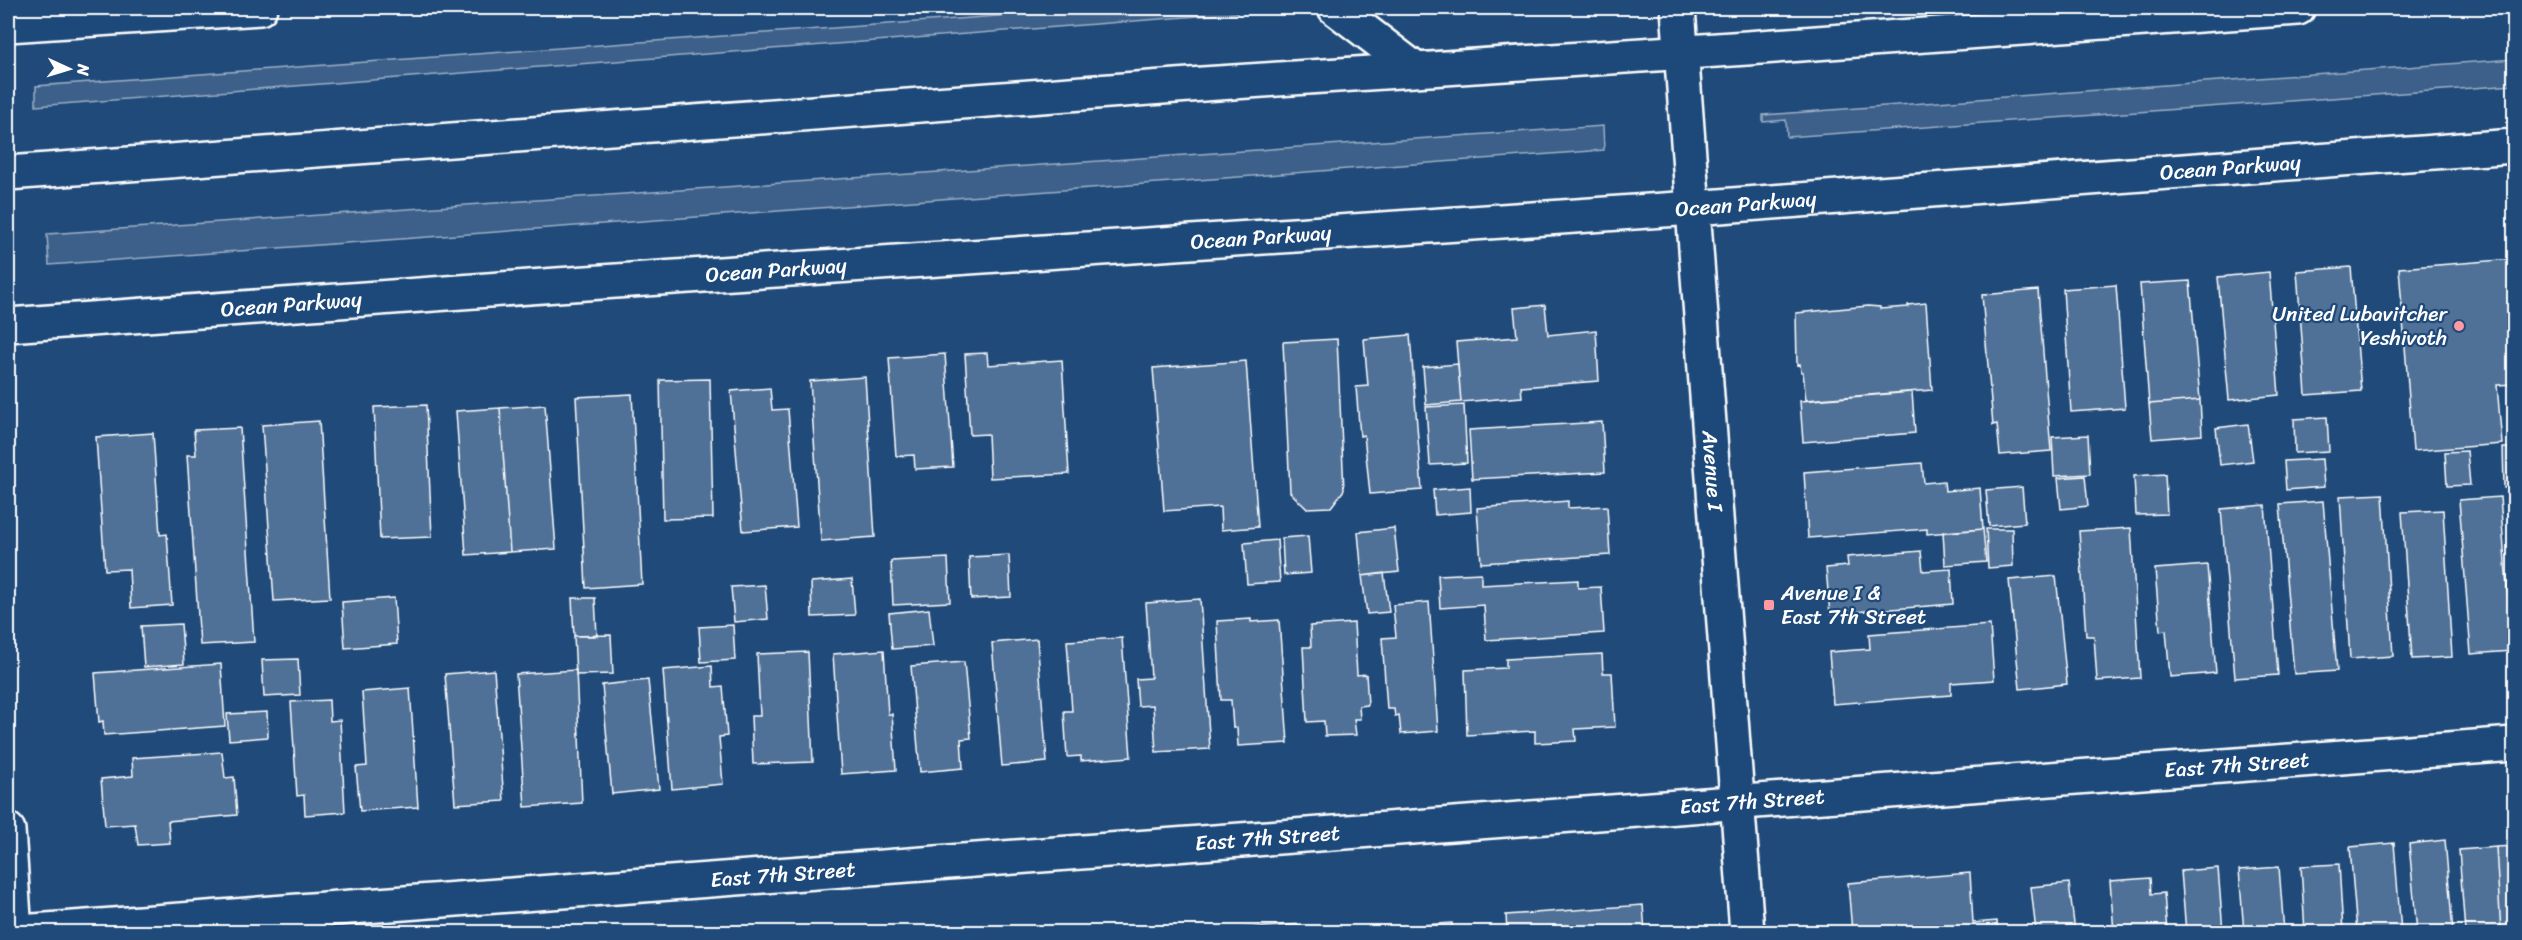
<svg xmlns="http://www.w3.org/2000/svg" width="2522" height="940" font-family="Sriracha,sans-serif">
<rect width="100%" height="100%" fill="#1f4a7a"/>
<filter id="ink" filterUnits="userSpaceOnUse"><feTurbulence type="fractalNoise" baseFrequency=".0167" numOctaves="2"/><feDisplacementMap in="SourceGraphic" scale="12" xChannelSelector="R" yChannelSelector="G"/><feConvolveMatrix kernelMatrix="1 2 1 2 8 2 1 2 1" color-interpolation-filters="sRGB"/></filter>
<g filter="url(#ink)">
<path fill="#3c618b" stroke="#9eb0c5" stroke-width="1.5" d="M1108,8H1237V13L36,106V86Z
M2514,59V85L1787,137L1786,120L1763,122V115Z
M1603,126L1604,150L49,265L47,234Z"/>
<path fill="#507197" stroke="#fff" stroke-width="1.5" d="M2514,259V384L2497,385L2502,444L2413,451L2399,268Z
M2351,267L2361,391L2306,395L2297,271Z
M2269,272L2279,395L2229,400L2218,277Z
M2190,281L2200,400L2149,404L2140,284Z
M2116,285L2125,408L2071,412L2063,289Z
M2038,290L2051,451L2000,455L1997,424L1993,425L1982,295Z
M1926,303L1932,390L1806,400L1803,372H1801L1800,364L1797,365L1796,313L1868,306L1880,307V309L1908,307V305Z
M1545,305L1548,335L1596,330L1599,381L1521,387L1522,397L1461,402L1456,342L1517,337L1514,308Z
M1410,335L1422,490L1370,494L1364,435L1360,436L1356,387L1368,386L1364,339Z
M1337,339L1344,490L1331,507L1306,508L1290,492L1283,342Z
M987,353L988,365L1062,360L1069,474L990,478L988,434L970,435L965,354Z
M945,354L953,467L915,469L914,455L896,456L889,358Z
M1246,361L1258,527L1221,530L1220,507L1164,511L1153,368Z
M1458,364L1461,402L1426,405L1423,367Z
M865,377L875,537L821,541L810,381Z
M710,379L713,518L663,519L660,380Z
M770,388L772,410L788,409L797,527L743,531L731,391Z
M1912,392L1915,433L1803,442L1800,401Z
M632,394L642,584L586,588L576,397Z
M2200,400L2202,435L2152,439L2149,404Z
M426,405L432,537L380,539L374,407Z
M545,405L556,549L510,552L500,408Z
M1464,405L1467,463L1430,465L1426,407Z
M500,408L510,552L466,555L456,411Z
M2327,417L2329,451L2295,453L2294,419Z
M319,421L330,598L274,601L262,425Z
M1602,422L1605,472L1472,479L1469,430Z
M2248,424L2253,461L2220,465L2216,428Z
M240,428L254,642L200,645L187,455H196L194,430Z
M153,433L160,535L167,534L172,605L131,608L129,569L105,570L96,437Z
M2088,435L2090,474L2054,476L2052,437Z
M2503,448H2514V488H2504Z
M2467,451L2470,485L2447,486L2445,452Z
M2322,459L2324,487L2286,490L2284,461Z
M1922,463L1924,483L1944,481L1945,491L1980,488L1983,529L1927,534V529L1808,538L1804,472Z
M2165,474L2167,514L2136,515L2134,476Z
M2085,476L2088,506L2061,509L2058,478Z
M1470,487L1471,512L1435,515L1433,490Z
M2022,487L2025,523L1989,526L1986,490Z
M2383,494L2393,656L2350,659L2340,496Z
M2500,497L2512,651L2471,654L2459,500Z
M1568,501V508L1607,506L1610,555L1481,563L1477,508Z
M2323,501L2337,671L2294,674L2280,504Z
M2265,505L2278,675L2235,678L2221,509Z
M2443,510L2452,657L2412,659L2402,512Z
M1394,528L1399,572L1362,576L1358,532Z
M2131,528L2140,678L2097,681L2094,636H2086L2079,531Z
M1983,529L1986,562L1945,565L1943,532Z
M1986,529H2012L2013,566L1988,568Z
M1308,536L1311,573L1284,575L1282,538Z
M1277,540L1280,582L1247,584L1244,543Z
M1921,551L1923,571L1951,569L1953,604L1830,614L1826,568L1848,566L1847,557Z
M1009,555L1011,597L971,599L969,557Z
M948,558L950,602L893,605L891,561Z
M2207,565L2216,673L2170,677L2166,630L2160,631L2155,569Z
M1384,573L1389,612L1367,614L1362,576Z
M1481,573V585L1578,580V588L1601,587L1604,633L1486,640L1484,605L1440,608L1438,575Z
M2056,576L2067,684L2020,689L2009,580Z
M852,579L855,615L812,617L811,582Z
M765,585L768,619L734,622L731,587Z
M394,598L397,644L345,648L342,602Z
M572,598H595L597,636H574Z
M1200,599L1210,749L1156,752L1153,705L1138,706L1136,679L1151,678L1146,603Z
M1429,602L1438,731L1401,734L1399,715L1395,716L1394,709H1387L1382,638L1396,637L1393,605Z
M929,609L933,646L892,649L889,613Z
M1251,619V622L1279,620L1288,743L1238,746L1237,728H1233L1231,700H1221L1217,621Z
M1354,623L1357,675L1366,674L1368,705L1359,706L1360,719H1354L1356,735L1325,736L1324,721L1307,722L1303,647H1311L1310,626Z
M181,624L184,664L144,667L141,626Z
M733,625L735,660L701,662L699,627Z
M1990,625L1994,680L1951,683V695L1833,704L1829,652L1870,649L1869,634Z
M611,635L613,674L576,675L574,636Z
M1122,638L1131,757L1081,761V756L1067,757L1064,711H1072L1067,641Z
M1037,639L1047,762L1002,766L992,643Z
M884,650L888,714H892L896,770L841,774L833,654Z
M808,652L813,762L753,764L751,716H760L757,654Z
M1602,654L1603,673H1612L1615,727L1575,729L1576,741L1535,743V731L1467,735L1465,670L1506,668V659Z
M298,659L300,695L264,697L262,660Z
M964,662L971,738L961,739L963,768L920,772L911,666Z
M221,664L225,726L104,735L103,721L99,722L95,673Z
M712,666L713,687L723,686L727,736L719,737L723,784L672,789L663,670Z
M494,670L504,801L455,804L445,674Z
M576,670L582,803L525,807L516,674Z
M648,680L659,789L612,794L602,685Z
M410,688L418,807L360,811L356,767L367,766L362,692Z
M329,700L330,721L340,720L345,812L305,815L304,795L297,796L291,702Z
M267,712L268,737L229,740L227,714Z
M222,752L225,778L234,777L237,815L168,821L170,843L138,845L135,824L105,826L101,779L133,776L132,758Z
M2445,840L2453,932H2417L2409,844Z
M2394,843L2401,932H2357L2350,847Z
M2514,846V932H2501L2496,847Z
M2496,847L2501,932H2465L2459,850Z
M2339,864L2343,932H2305L2301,866Z
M2279,867L2284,932H2244L2239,870Z
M2218,868L2223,932H2186L2181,871Z
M1970,873L1973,923L1997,921L1998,932H1852L1848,883Z
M2150,878L2151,894L2164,893L2167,932H2114L2110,881Z
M2069,883L2075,932H2036L2031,887Z
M1643,905L1645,932H1507L1506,915Z
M1452,923L1453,932H1409L1408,926Z
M1301,924V932H1237V929Z"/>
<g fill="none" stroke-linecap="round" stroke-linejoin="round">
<defs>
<g id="minor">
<path id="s1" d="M1678,8L1747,932"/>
<path d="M8,25L260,8"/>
<path id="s2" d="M8,325L557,285L1693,208L2514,146"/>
<path d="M8,830L15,932"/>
<path id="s3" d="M20,932L2514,744"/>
</g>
<path id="major" d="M1335,8L1415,69
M8,173L1203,84L1747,48L2298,8"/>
</defs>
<use href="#minor" stroke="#fff" stroke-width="38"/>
<use href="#major" stroke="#fff" stroke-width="38"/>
<use href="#minor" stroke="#1f4a7a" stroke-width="33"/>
<use href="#major" stroke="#1f4a7a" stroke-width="33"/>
</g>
</g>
<g fill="#ff9aa2" stroke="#1f4a7a" stroke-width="2">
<circle cx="2459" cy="326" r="6"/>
<rect x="1763" y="599" width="12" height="12" rx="3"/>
</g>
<g text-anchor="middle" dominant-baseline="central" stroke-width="4.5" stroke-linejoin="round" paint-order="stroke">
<g font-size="21" fill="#fff" stroke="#1f4a7a">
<text stroke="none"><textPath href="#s2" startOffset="2228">Ocean Parkway</textPath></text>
<text stroke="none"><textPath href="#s2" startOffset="1742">Ocean Parkway</textPath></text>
<text stroke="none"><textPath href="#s2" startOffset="1256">Ocean Parkway</textPath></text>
<text stroke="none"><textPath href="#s2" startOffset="770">Ocean Parkway</textPath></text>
<text stroke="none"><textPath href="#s2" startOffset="284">Ocean Parkway</textPath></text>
<text stroke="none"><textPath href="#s1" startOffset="464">Avenue I</textPath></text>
<text stroke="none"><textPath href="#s3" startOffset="2223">East 7th Street</textPath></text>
<text stroke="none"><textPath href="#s3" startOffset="1737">East 7th Street</textPath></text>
<text stroke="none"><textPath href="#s3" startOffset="1251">East 7th Street</textPath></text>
<text stroke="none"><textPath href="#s3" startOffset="765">East 7th Street</textPath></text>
</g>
<g font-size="21" fill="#fff" stroke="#1f4a7a" text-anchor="end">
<text x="2447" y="314">United Lubavitcher<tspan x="2447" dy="24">Yeshivoth</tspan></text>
<text x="1781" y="593" text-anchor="start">Avenue I &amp;<tspan x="1781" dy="24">East 7th Street</tspan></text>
</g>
</g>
<rect width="2522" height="940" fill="none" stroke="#1f4a7a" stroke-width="30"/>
<rect x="15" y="15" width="2492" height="910" fill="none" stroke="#fff" stroke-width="2" filter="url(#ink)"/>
<g transform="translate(69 69) rotate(94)" stroke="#1f4a7a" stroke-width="4.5" paint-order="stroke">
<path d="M0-4.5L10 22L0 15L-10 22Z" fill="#ffffff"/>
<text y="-9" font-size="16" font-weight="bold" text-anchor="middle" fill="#ffffff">N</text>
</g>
</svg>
